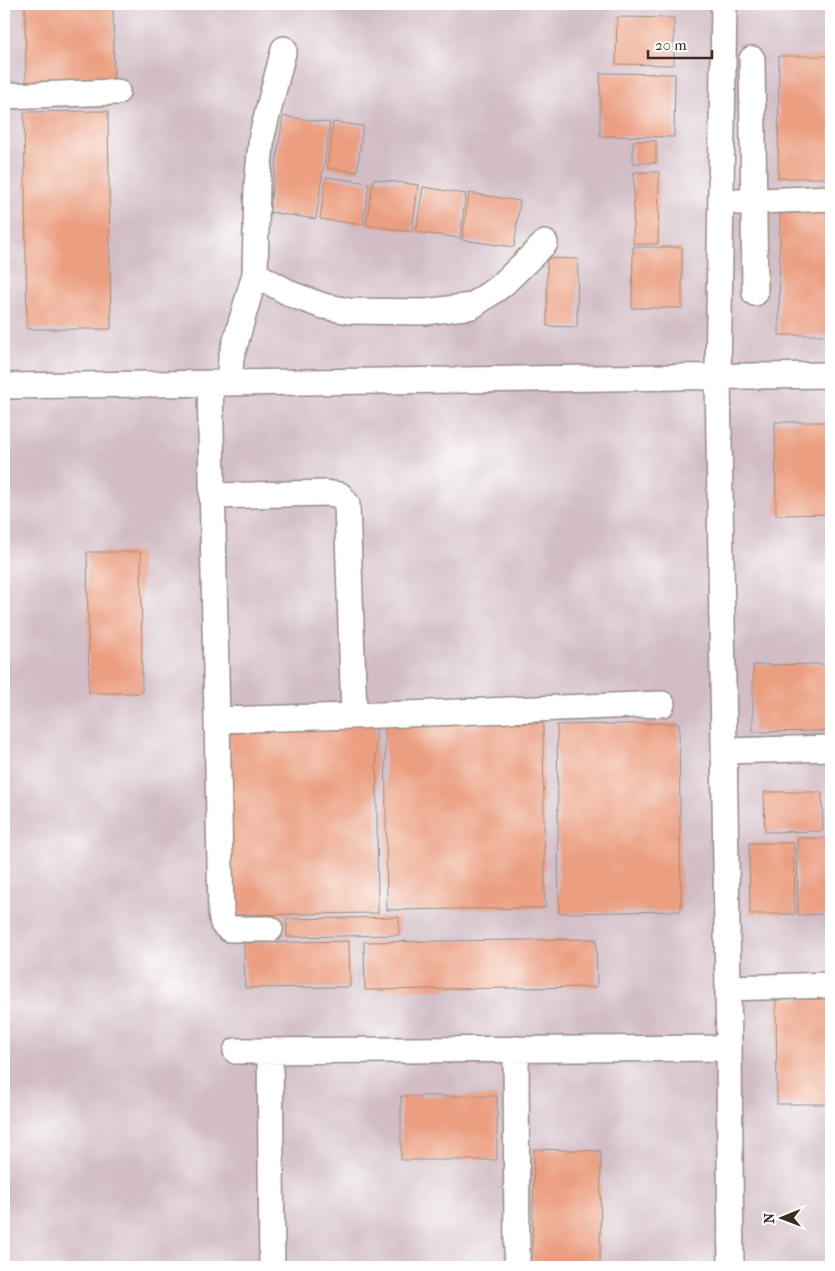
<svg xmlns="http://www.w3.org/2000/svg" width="835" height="1271" font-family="'IM FELL French Canon',serif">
<rect width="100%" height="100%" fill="#fff"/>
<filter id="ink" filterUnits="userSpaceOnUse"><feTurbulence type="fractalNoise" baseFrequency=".02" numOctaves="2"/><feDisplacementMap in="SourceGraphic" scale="10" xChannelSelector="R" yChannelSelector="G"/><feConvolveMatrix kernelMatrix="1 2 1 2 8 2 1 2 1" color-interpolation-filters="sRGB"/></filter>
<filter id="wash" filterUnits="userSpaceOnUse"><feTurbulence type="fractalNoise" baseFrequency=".0096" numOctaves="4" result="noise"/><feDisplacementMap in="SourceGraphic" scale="20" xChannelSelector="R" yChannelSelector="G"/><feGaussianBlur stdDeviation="1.12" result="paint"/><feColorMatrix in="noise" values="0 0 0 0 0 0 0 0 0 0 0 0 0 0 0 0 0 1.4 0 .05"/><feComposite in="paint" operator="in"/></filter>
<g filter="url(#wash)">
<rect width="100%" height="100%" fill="#f4f1e1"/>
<path fill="#d2bdc6" d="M4,4H831V1267H4Z"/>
<g id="blocks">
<path fill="#eb9e80" d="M25,4H113L114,83L26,84Z
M617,17L674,18V65L616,64Z
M779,56H831V178H778Z
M600,73L675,74L674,137L600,136Z
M108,111L111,329H27L24,112Z
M283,116L330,123L316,219L269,212Z
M333,122L363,126L357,172L327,168Z
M633,141H656V163H633Z
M634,172H659L658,244H633Z
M326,177L369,183L363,225L320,219Z
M373,179L418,185L412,232L366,225Z
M423,187L466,194L460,238L416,232Z
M469,193L520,201L514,247L462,240Z
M780,208H831V335H779Z
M633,247H682V308H632Z
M547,258L578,259L577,327L547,326Z
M775,422H831V514L776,515Z
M87,552H141L142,693H89Z
M831,664V731L753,732V665Z
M376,723L378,913L232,915L230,724Z
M543,723L545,908L387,910L385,725Z
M679,723L681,911L559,913L557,725Z
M764,792H822L823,831L765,832Z
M797,838H831V914L798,915Z
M749,843H794L795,914H750Z
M399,917V935L287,937L286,919Z
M596,939L597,987L365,990L364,942Z
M349,941L350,987L245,988L244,943Z
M776,999H831V1104H777Z
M401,1096H497V1160H401Z
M534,1149L601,1151L600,1267H532Z"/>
</g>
</g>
<g filter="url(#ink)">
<use href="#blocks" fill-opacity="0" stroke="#988e80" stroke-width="1"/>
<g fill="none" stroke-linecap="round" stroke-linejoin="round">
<defs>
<path id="minor" d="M724,4L718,377L729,1048L731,1267
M752,59L755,293
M4,96L117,92
M738,202L831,198
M255,274L257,185L262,135L284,49
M210,383L221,913L223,924L229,929H270
M229,383L231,358L255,274L293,295L323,306L349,311L425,312L472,306L502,285L545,243
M4,386L831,375
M213,496L326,493L340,495L347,504L354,716
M217,720L354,716L662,704
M725,751L831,748
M728,988L831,985
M516,1049L517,1267
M236,1051L729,1048
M270,1051L272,1267"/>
</defs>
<use href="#minor" stroke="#988e80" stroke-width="28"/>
<use href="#minor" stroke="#fff" stroke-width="25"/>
</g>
</g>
<rect width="835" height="1271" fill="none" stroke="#fff" stroke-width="20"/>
<g transform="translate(782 1218) rotate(269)" stroke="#ffffff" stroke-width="4" paint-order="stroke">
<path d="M0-4L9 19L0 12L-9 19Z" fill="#3b2a1e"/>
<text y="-8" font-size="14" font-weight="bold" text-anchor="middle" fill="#3b2a1e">N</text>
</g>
<path d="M648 50v8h64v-8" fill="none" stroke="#3b2a1e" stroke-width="2.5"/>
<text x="655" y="50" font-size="15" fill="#3b2a1e" stroke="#ffffff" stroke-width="4" paint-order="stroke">20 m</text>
</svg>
